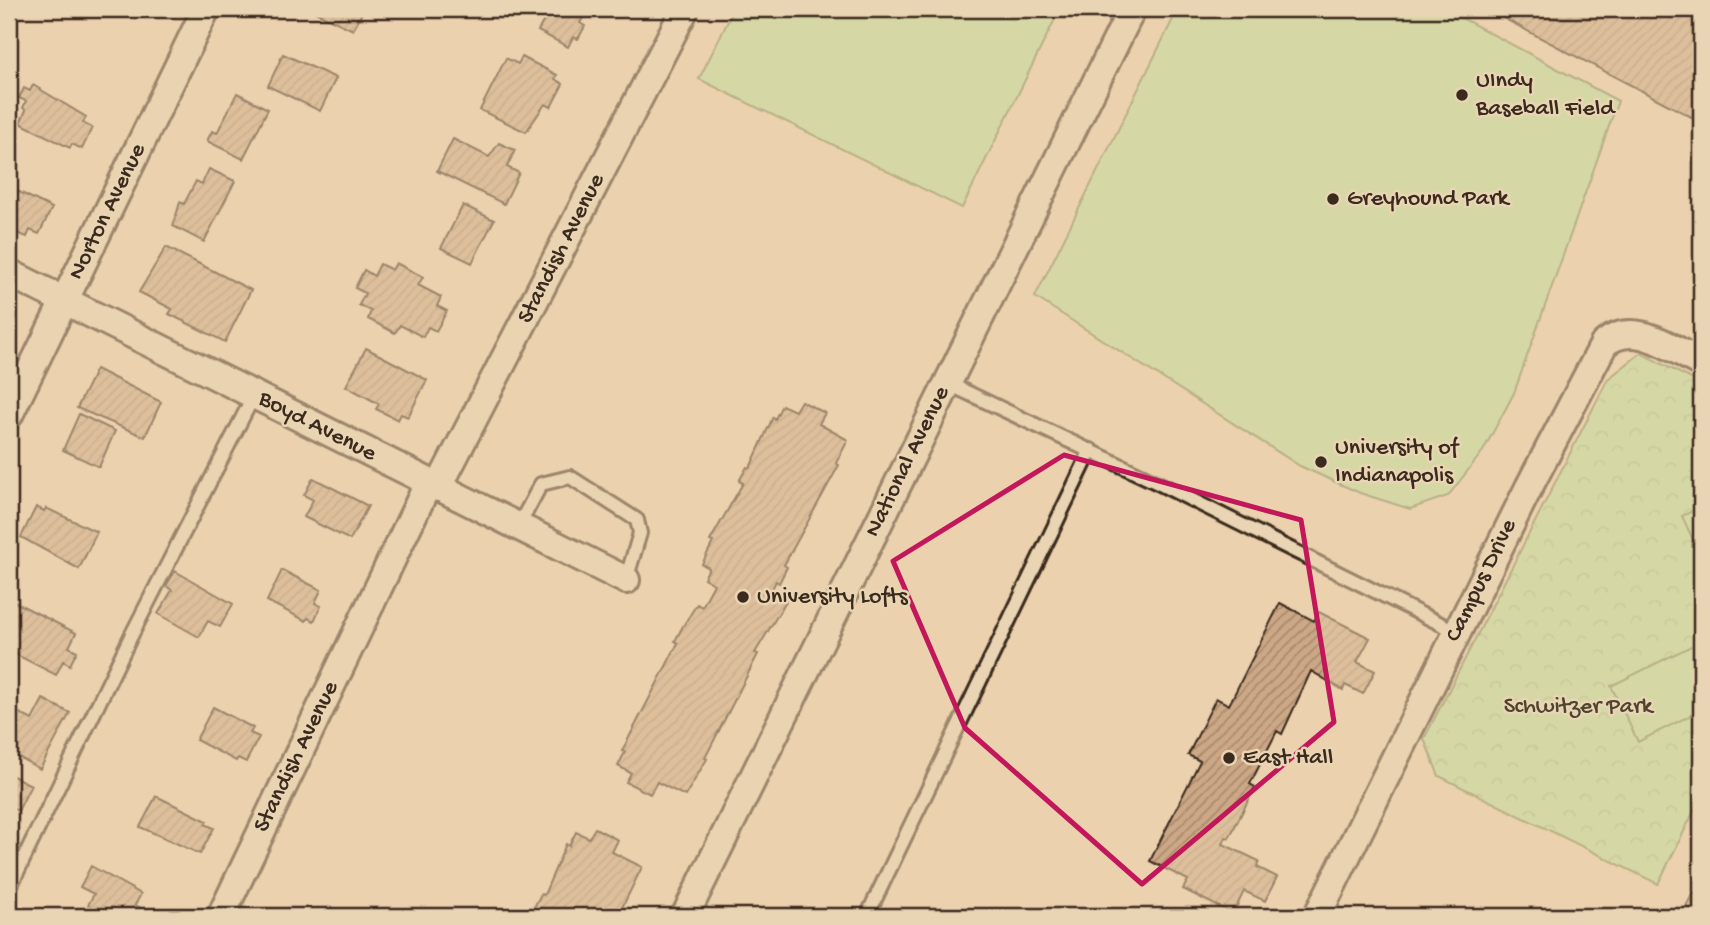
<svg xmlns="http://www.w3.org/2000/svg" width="1710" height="925" font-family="'Gochi Hand',sans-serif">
<defs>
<pattern id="park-crowns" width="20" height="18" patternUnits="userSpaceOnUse" patternTransform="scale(1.75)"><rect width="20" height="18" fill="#bbe09b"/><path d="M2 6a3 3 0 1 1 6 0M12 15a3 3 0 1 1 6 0" fill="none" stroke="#a2c085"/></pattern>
<pattern id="building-hatch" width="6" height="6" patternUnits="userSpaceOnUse" patternTransform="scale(1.75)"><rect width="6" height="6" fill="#cda886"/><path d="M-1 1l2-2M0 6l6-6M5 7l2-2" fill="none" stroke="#a8896d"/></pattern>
</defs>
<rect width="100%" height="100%" fill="#ebd1ad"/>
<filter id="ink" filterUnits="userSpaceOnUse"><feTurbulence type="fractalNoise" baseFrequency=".0143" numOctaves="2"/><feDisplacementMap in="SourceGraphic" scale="14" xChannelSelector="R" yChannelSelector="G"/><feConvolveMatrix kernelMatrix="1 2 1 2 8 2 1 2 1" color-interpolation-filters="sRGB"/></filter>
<g filter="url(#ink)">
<path fill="url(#park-crowns)" stroke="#7b855c" stroke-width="2" d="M1641,353L1701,384V797L1658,884L1439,776L1424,739L1608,379Z"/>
<path fill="#bbe09b" stroke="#7b855c" stroke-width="2" d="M734,9H1060L962,208L699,79Z
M1178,9H1445L1618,101L1514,393L1483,451L1448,496L1410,509L1360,493L1300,466L1035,297Z
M1701,507V557L1682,516Z
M1701,641V710L1638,742L1611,686Z"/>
<path fill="url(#building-hatch)" stroke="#3b2a1e" stroke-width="2" d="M120,9H150L145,17Z
M309,9H364L353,30Z
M550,9H588L580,23L585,26L578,39L573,37L568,47L538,31Z
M1486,9H1701V122Z
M283,54L336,78L320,111L268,86Z
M522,57L557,75L555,79L563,84L551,107L545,104L526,132L480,110L506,58L518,64Z
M33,85L86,117L83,123L92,128L82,149L72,144L70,148L20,123L26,110L23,108L26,101L19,98L24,88L30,91Z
M237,93L268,109L243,159L207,141L212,131L217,133Z
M453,139L489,157L499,143L515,150L507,167L519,173L504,204L437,171Z
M209,169L235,181L204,242L173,226L180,202L184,204L196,181L202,184Z
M9,187L52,208L39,234L30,230L27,237L9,230Z
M463,205L494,220L472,263L441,248Z
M166,247L251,290L225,342L169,314L172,309L139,292Z
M396,263L423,277L418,285L441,297L437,306L447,311L436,331L428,327L423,337L400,325L395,333L368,319L371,311L359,305L365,293L355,288L364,270L374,276L380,264L392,270Z
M366,348L427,380L408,417L401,414L398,420L376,409L379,404L346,386Z
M96,369L161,402L145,437L77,408Z
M801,401L825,413L819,424L848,440L836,463L839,465L784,565L787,567L779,583L776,581L770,593L786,601L755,653L758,654L705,758L707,759L685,796L657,782L650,794L626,782L631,773L618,766L625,752L622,751L678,643L675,641L683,626L697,604L702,607L714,584L704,578L709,568L702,564L713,542L710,541L743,483L739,481L747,467L750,468L773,417L775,419L782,405L795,411Z
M79,414L115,431L99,467L63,450Z
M313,478L368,506L350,540L304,517L313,500L304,495Z
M36,507L44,511L46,508L97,532L79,569L21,537Z
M282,570L321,590L315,603L321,606L314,621L308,618L306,621L267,601Z
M175,571L233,604L220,627L208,621L199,637L158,614L172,590L166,586Z
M9,599L76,633L69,647L77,651L70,665L63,661L56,675L9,651Z
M1280,603L1314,621L1319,612L1370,638L1357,662L1375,671L1363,694L1345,685L1343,690L1311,671L1282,734L1277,731L1250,784L1255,787L1229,838L1226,837L1223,844L1259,861L1257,867L1277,877L1265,901L1244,891L1233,914L1183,889L1188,880L1150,861L1200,761L1188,755L1216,698L1229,705Z
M43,699L70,713L40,769L9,752V715L12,709L32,720Z
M213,707L253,728L250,733L259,737L246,762L238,758L236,761L196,740Z
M9,774L31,785L18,811L9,807Z
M156,796L207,821L205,824L214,828L200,854L140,827Z
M595,828L618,840L612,852L642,867L618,916H534L537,911L533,909L541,894L544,895L566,844L569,846L576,832L589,838Z
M91,866L141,894L135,905L146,911L144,916H110L88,905L94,894L80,887Z
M1693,893L1701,897V916H1681Z"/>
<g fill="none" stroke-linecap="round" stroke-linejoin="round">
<defs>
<path id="service" d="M947,383L1160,484L1457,632
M518,527L541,484L570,477L637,520L640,533L626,580
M9,889L131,636L254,395
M867,916L1091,450"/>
<path id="minor" d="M9,273L626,580
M9,415L206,9
M438,488L685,9
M221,916L428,484
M685,916L1132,9
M1317,916L1529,487L1604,344C1634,318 1672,349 1701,363"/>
</defs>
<use href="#service" stroke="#3b2a1e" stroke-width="18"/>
<use href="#minor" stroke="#3b2a1e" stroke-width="32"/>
<use href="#service" stroke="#e9d5b3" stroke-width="12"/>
<use href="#minor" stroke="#e9d5b3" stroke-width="26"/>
</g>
</g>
<path d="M0 0H1710V925H0ZM1064,455L1301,520L1334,722L1142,884L965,728L893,561Z" fill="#ebd1ad" fill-opacity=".55" fill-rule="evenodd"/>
<path fill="none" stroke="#c2185b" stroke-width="5" stroke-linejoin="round" d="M1064,455L1301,520L1334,722L1142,884L965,728L893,561Z"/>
<g fill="#3b2a1e" stroke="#e9d5b3" stroke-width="2.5">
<circle cx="1462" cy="95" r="7"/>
<circle cx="1333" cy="199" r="7"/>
<circle cx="1321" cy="462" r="7"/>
<circle cx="743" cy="597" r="7"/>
<circle cx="1229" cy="758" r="7"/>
</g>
<g text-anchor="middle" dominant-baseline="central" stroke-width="5" stroke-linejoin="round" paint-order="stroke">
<g font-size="24" fill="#3b2a1e" stroke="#e9d5b3" text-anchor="start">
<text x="1476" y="81">UIndy<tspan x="1476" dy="28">Baseball Field</tspan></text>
<text x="1347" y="199">Greyhound Park</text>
<text x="1335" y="448">University of<tspan x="1335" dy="28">Indianapolis</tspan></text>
<text x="757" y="597">University Lofts</text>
<text x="1243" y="758">East Hall</text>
</g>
<g font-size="24" fill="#3b2a1e" stroke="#e9d5b3">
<text transform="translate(108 212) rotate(-64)">Norton Avenue</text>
<text transform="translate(562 249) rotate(-63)">Standish Avenue</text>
<text transform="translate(317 427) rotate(27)">Boyd Avenue</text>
<text transform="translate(908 462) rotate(-64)">National Avenue</text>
<text transform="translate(1482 581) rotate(-64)">Campus Drive</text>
<text transform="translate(297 757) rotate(-64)">Standish Avenue</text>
</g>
<g font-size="24" fill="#4e4531" stroke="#e9d5b3">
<text x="1578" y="707">Schwitzer Park</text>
</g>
</g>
<rect width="1710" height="925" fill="none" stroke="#e9d5b3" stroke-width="35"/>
<rect x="18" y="18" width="1675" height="890" fill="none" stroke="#3b2a1e" stroke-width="2.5" filter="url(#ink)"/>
</svg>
